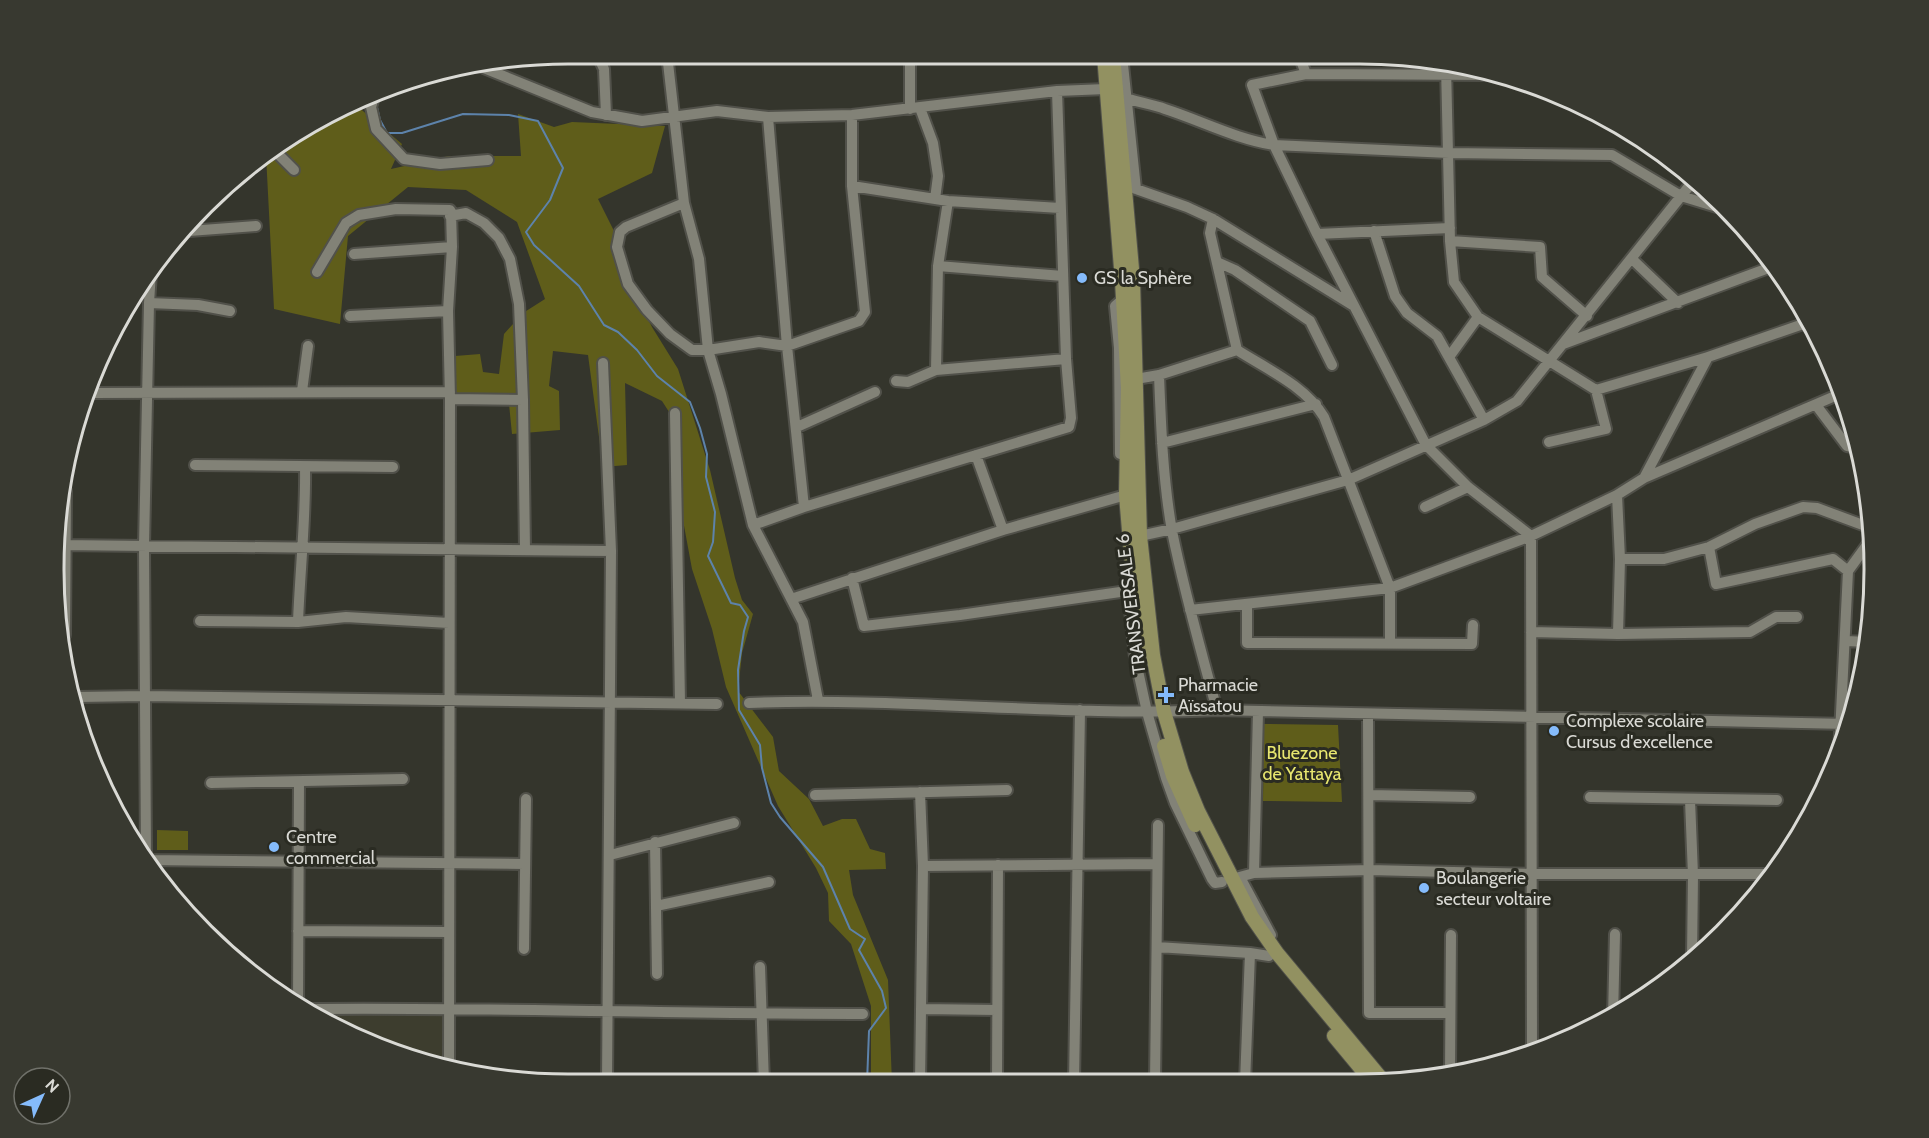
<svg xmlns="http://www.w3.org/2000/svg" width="1929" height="1138" font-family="Cabin,sans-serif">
<rect width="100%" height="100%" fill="#34352c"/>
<path fill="#3d3d2e" d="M447,1009V1065L403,1057L310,1011Z"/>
<path fill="#5f5d1a" d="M357,106L402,144L391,169L449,156H521L518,114L554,127L572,122L665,126L652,173L598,199L617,237L629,281L652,327L678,369L710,470L735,578L742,600L753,614L742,653L738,691L773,737L779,771L809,799L823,826L842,819H856L870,849L885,853L886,869L849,870L853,895L888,980L892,1083H862L871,1073V1006L851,944L829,921L828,893L816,868L778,806L726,687L712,629L692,569L680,504L671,415L662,401L625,383L627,465L603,467L588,355L553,351L549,386L559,391L560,430L512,434L509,404L454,403L455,356L480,354L483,372L499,374L504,334L523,313L545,299L517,222L466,190L408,187L348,236L340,324L274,309L266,155Z
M1264,724L1338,725L1342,802L1263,801Z
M157,830L188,831V850H157Z"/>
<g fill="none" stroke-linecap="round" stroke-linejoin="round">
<path stroke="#5d83ab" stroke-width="2" d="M376,103L380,120L387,133H402L463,114L509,115L538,121L563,168L550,200L526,232L534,245L579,286L604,325L618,332L637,350L657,376L690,402L700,428L707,454L706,477L715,512L713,542L708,556L731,603L740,605L748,617L744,631L738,670L739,710L760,745L762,768L771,803L780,817L823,867L850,929L865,939L859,950L882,991L886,1008L869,1031L867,1083"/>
<defs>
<path id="minor" d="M597,54L604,69L606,115
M667,54L684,203L699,259L708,350L721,394L753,525L803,622L818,700
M860,54L910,57
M910,54V109
M1122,55L1136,189
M1299,55L1306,74
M1446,66L1450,241L1454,282L1478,317L1596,390L1708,357
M484,68L592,112L642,121L717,111L768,117L852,115L1057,91L1106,89
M1496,75L1306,74L1252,85L1274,145L1317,234L1426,445L1468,487L1531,536L1532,1054
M1116,94C1132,102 1149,103 1165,109C1202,121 1236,139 1274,145L1449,153L1612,155L1681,196L1730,211
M374,97L371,107L376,129L404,159L440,164L488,160
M920,108L933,143L938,176L935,199
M768,117L787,346L804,507
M274,150L294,170
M1125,183L1136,189L1187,207L1213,219L1354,306
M852,186L948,201L1060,208
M948,201L938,266L936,370L1066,359
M684,203L626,227L620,232L617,247L628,284L647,310L670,334L692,350H708L759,342L787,346L859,321L865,312L852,186V115
M450,216L466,213L484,223L499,238L510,259L519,304L523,400L525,550
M1213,219L1210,233L1237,350C1267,369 1305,386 1324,417L1390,588V643
M189,231L256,226
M1374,231L1395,296L1407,313L1437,336L1484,420
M1317,234L1450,228
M1450,241L1540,247L1542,277L1587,316
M354,254L452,247
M1632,259L1678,303
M1217,262L1235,270L1310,321L1332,365
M938,266L1063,276
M317,272L346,223L359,215L396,209L450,210L451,212L452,247L448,311L450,399L449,1066
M149,303L198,305L230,311
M350,316L448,311
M1563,344L1774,266
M1449,357L1478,317
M603,363L611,551L607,1083
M1159,375C1161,427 1163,480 1172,531C1184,591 1201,651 1217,710
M1136,379L1159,375L1237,350
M896,381L908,382L936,370
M302,391L308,346
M91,393L450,392
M450,399L523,400
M1816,405L1847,446L1859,448
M675,413L680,703
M797,427L875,392
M1549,442L1606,429L1596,390
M1162,443L1316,404
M1120,454L1119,348L1115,306L1123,299
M976,455L1003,530
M195,465L393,467
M1644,478L1708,357L1809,322
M1617,495L1620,559L1618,634
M1425,507L1468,487
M753,525L804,507L1069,427L1071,418L1066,359L1057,91
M1140,536L1172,529L1348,480L1484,420L1517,401L1694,180
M61,545L611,551
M1709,547L1716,584L1833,559L1848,571
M1620,559H1664L1709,547L1755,524L1803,507L1817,508L1871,528
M852,578L864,626L960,615L1134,590
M1128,590L1135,657L1147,712L1166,778L1175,803L1212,879L1215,883L1222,882
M791,599L1003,530L1126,495
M1247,604V643L1472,644L1473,625
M1190,610L1390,588L1531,536L1617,495L1644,478L1842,393
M200,621L298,622L346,617L449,623
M298,622C300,570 306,518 305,467
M1531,632L1618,634L1750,632L1776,617H1797
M65,635L66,491
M1846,641L1868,642
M77,697L145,696L717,704
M749,703C905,697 1061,717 1217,710L1848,724
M1368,714L1369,1013H1449
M1839,754L1848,571L1872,538
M211,783L403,779
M920,792L923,866L920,1083
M815,795L1007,790
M1369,795L1470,797
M1590,797L1777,800
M1690,800L1693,875L1692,958
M655,842L657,974
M610,855L734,823
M146,857L144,546L149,303L151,272
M148,860L524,864
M923,866L1157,864
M1254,873L1258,712
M1240,877L1271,935
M1232,879L1254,873L1370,870L1531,874H1772
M656,906L769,882
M298,931L448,932
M1157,947L1250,953
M524,949L526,799
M760,967L764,1083
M298,1005L299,782
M306,1009C492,1007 677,1014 863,1014
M921,1009L997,1010
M1613,1017L1615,934
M1450,1072L1451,935
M997,1083L998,865
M1074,1083L1080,710
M1155,1083L1158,825
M1245,1083L1250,953L1269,956"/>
<path id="major" d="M1104,55L1122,281L1128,388L1126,495L1134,590L1143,642
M1113,55L1133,280L1140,536L1153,655L1164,712L1182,772L1198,811L1252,917L1277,953L1385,1083
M1164,746L1173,776L1195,825
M1334,1036L1373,1083"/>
</defs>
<use href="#minor" stroke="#51514a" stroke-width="14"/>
<use href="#major" stroke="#51514a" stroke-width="16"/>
<use href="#minor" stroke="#828277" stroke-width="10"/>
<use href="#major" stroke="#929161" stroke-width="14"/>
</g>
<g fill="#85bbfb" stroke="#2a2b22" stroke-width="2">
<circle cx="1082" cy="278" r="6"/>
<path d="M1163 686h6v6h6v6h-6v6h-6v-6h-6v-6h6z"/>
<circle cx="1554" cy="731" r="6"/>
<circle cx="274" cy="847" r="6"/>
<circle cx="1424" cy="888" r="6"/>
</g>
<g text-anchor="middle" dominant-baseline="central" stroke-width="6" stroke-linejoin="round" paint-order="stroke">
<g font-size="18" fill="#dadad5" stroke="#2a2b22" text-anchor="start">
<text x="1094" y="278">GS la Sphère</text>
<text x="1178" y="685">Pharmacie<tspan x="1178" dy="21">Aïssatou</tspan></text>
<text x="1566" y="721">Complexe scolaire<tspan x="1566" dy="21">Cursus d'excellence</tspan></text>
<text x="286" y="837">Centre<tspan x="286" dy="21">commercial</tspan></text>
<text x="1436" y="878">Boulangerie<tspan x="1436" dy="21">secteur voltaire</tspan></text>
</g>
<g font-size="18" fill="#dadad5" stroke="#2a2b22">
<text transform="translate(1131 604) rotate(-97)">TRANSVERSALE 6</text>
</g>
<g font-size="18" fill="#e8e76f" stroke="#2a2b22">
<text x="1302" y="753">Bluezone<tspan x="1302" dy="21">de Yattaya</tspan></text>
</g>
</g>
<path d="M0 0H1929V1138H0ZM568 64H1360A504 504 0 0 1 1864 568V570A504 504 0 0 1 1360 1074H568A504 504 0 0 1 64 570V568A504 504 0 0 1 568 64Z" fill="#383930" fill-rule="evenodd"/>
<path fill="none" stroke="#dadad5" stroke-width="3" d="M568 64H1360A504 504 0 0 1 1864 568V570A504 504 0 0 1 1360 1074H568A504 504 0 0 1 64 570V568A504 504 0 0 1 568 64Z"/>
<g transform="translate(42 1096) rotate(45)"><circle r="28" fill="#2a2b22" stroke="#70716a" stroke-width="1.5"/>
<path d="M0-4.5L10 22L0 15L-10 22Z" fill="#85bbfb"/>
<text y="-9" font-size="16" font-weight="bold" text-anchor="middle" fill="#dadad5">N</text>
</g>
</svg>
